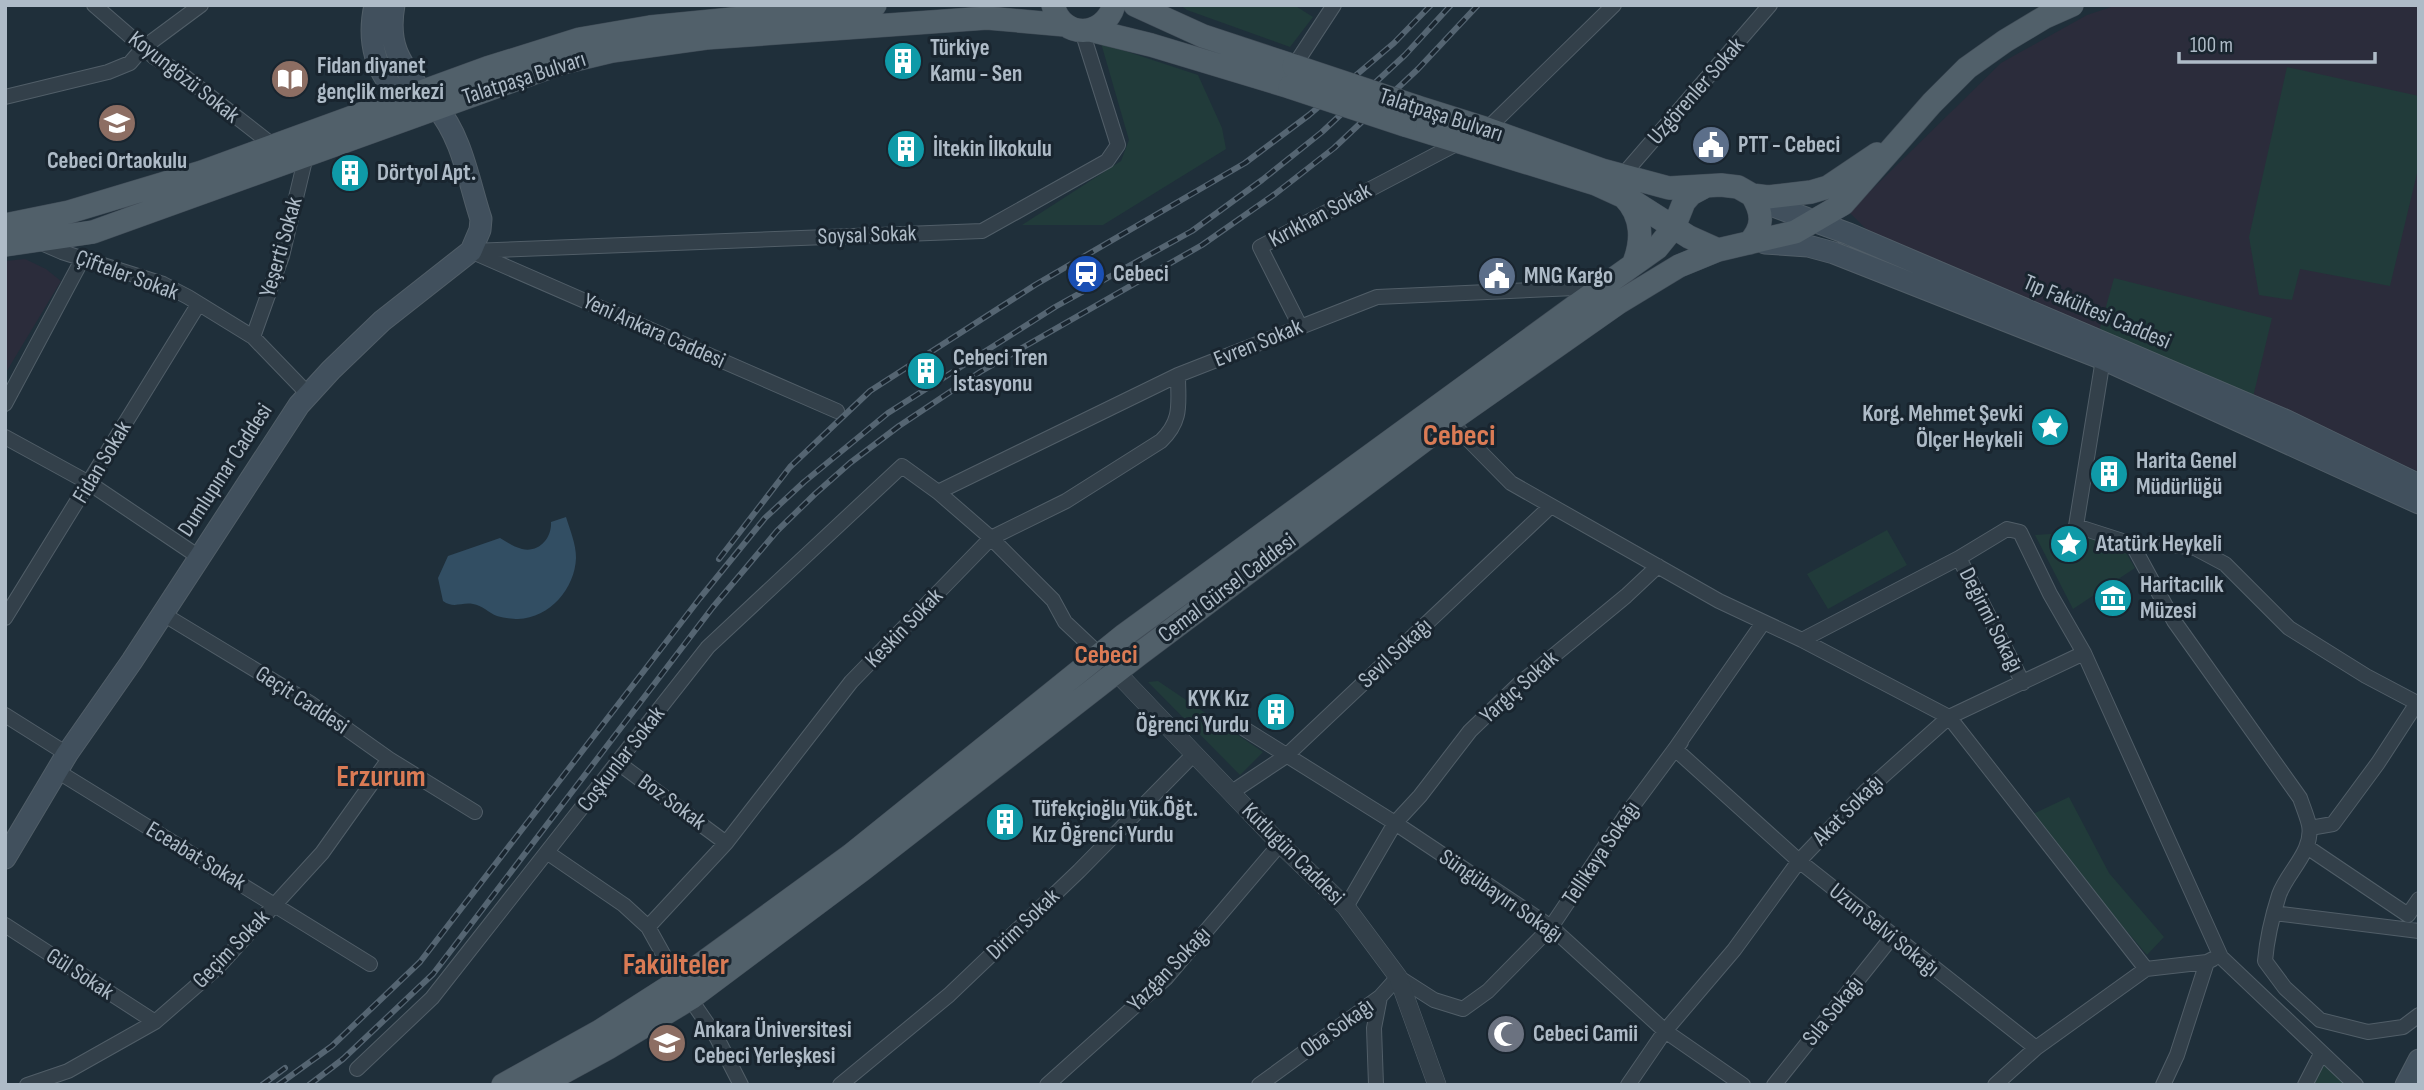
<svg xmlns="http://www.w3.org/2000/svg" width="2424" height="1090" font-family="'Sofia Sans Condensed',sans-serif">
<rect width="100%" height="100%" fill="#1f2f3a"/>
<path fill="#2b2c3b" d="M2117,5H2419V472L2291,414L1872,235L1849,212L2001,63L2087,15Z
M25,259L46,269L61,281L5,374V261Z"/>
<path fill="#213b3a" d="M1180,5H1294L1313,17L1290,47L1187,10Z
M1101,43L1198,75L1222,128L1226,149L1103,225H1022L1121,161L1129,140Z
M2287,67L2419,96V165L2390,286L2300,269L2292,300L2259,295L2249,237Z
M2114,278L2272,318L2253,397L2098,335Z
M1887,530L1907,565L1828,609L1807,574Z
M2066,533L2122,546L2135,568L2073,609L2035,535Z
M1158,681L1263,752L1240,775L1148,682Z
M2069,797L2109,873L2164,937L2147,955L2029,816Z
M2324,1064L2347,1085H2314Z"/>
<path fill="#324e63" d="M566,517C570,530 576,544 576,558C575,588 550,618 518,619C512,619 503,618 497,616C489,613 482,605 473,604C461,602 454,609 443,601L438,578L448,556L500,538C507,542 514,547 522,549C539,553 552,538 551,522Z"/>
<g fill="none" stroke-linecap="round" stroke-linejoin="round">
<defs>
<path id="minor" d="M94,5L154,57L180,73L275,147
M1294,66L1334,5
M5,97L108,72L130,63L143,48L201,5
M1487,129L1614,5
M1622,176L1770,5
M39,242L62,252L163,284L188,297L253,337L308,394
M471,251L982,231L1107,161L1118,145L1082,31
M475,253L837,411
M1300,326L1260,247L1460,142
M253,337L282,256L306,156
M2103,359L2076,526L2132,544H2167L2195,548L2225,564L2289,628L2366,676L2419,704
M5,404L83,258
M1450,421L1511,483L1719,601L1802,640L1949,717L2146,969
M5,437L89,483L199,557
M938,492L1178,375L1377,297L1598,287
M2132,544L2174,621L2300,798C2303,807 2307,816 2309,825C2314,851 2287,872 2279,895C2272,917 2267,938 2265,961L2285,988L2320,1020L2368,1032L2403,1027L2419,1015
M1959,558L2023,683
M163,614L310,703L389,759L475,812
M5,618L198,305
M1802,640L1959,558L2007,529L2020,532L2050,594L2084,653L2221,957L2356,1085
M5,715L67,754
M1243,728L1395,823L1551,927L1665,1031L1743,1085
M1681,742L1675,749L1799,861L2036,1048
M617,762L726,843
M57,771L370,964
M1232,792L1286,756L1551,506
M2310,828L2333,824L2378,763L2417,703
M2307,847L2408,915L2419,899
M548,853L624,905L648,927L678,981L717,1038L741,1085
M1346,907L1395,823L1420,796L1470,731L1518,685L1626,596L1658,566
M2274,913L2419,931
M5,925L155,1022
M648,927L726,843L851,682L991,538L1066,501L1161,441C1183,420 1178,403 1178,375
M357,1069L432,998L708,647L902,466L938,492L991,538L1053,600L1065,622L1100,655
M27,1085L68,1071L155,1022L217,968L322,853L389,759
M840,1085L949,995L1079,871L1195,753
M1047,1085L1166,978L1280,844
M1259,1085L1380,997
M1376,1085L1374,1028L1380,997L1398,977L1434,1000L1463,1009L1488,991L1551,927L1626,815L1675,749L1763,623
M1628,1085L1665,1031L1734,950L1799,861L1865,792L1949,717L2084,653
M1774,1085L1892,937
M1995,1085L2036,1048L2146,969L2207,962
M2163,1085L2177,1055L2207,962L2213,959
M2305,1085L2321,1054"/>
<path id="tertiary" d="M1100,655L1280,844L1346,907L1398,977L1437,1085"/>
<path id="secondary" d="M375,5C367,41 375,74 403,98
M394,5C387,44 399,61 421,91
M1753,196L1768,204L1849,234L2287,421L2419,485
M1765,243L1808,246L1834,253L2103,359L2419,503
M5,858L67,754L132,661L299,405L331,370L382,321L471,251L480,230L481,219C469,183 462,136 436,107
M2406,1085L2419,1060"/>
<path id="primary" d="M1053,5C1062,40 1104,38 1114,5
M1135,5L1203,36L1294,66
M1090,30L1151,45L1290,87
M1417,107L1487,129L1602,170L1669,188L1721,185L1738,187L1752,195L1768,197L1811,192L1828,187L1877,154
M1405,125L1596,184L1631,200L1689,237L1718,250
M1624,197C1643,216 1643,242 1633,265
M5,225L69,212L202,172L487,68L580,39L650,27L875,5
M1749,243C1764,227 1763,213 1752,195
M5,245L93,232L562,63L612,51L706,38L987,18L1065,25
M503,1085L600,1031L678,981L851,855L1123,636L1574,307L1657,248L1674,227L1684,202L1691,194L1706,186
M540,1085L608,1048L691,998L862,870L1138,655L1450,421L1618,303L1679,266L1718,250L1795,232L1843,204L1932,103L1967,68L2005,41L2045,17L2072,5"/>
</defs>
<use href="#minor" stroke="#515e68" stroke-width="16"/>
<use href="#tertiary" stroke="#515e68" stroke-width="19"/>
<use href="#secondary" stroke="#515e68" stroke-width="23"/>
<use href="#primary" stroke="#404c57" stroke-width="24"/>
<use href="#minor" stroke="#33404a" stroke-width="14"/>
<use href="#tertiary" stroke="#33404a" stroke-width="18"/>
<use href="#secondary" stroke="#41505d" stroke-width="21"/>
<use href="#primary" stroke="#51606a" stroke-width="23"/>
<defs>
<path id="rail" d="M719,559L790,467L870,391L1035,285L1245,163L1309,115L1394,43L1431,5
M262,1085L285,1068
M278,1085L332,1046L420,962L700,598L765,518L804,482L888,413L1055,307L1192,231L1262,180L1322,132L1405,55L1451,5
M309,1085L343,1059L433,974L713,607L777,531L815,494L850,463L899,426L980,372L1202,245L1275,194L1334,148L1418,69L1478,5"/>
</defs>
<use href="#rail" stroke="#556572" stroke-width="6"/>
<use href="#rail" stroke="#19252f" stroke-width="3.5" stroke-dasharray="10" stroke-linecap="butt"/>
<defs>
<path id="primary-bridge" d="M1294,66L1417,107
M1290,87L1405,125"/>
</defs>
<use href="#primary-bridge" stroke="#404c57" stroke-width="24" stroke-linecap="butt"/>
<use href="#primary-bridge" stroke="#51606a" stroke-width="23"/>
</g>
<defs>
<symbol id="building-disc" viewBox="-11 -11 22 22"><circle r="9.5" fill="#0f9aa8" stroke="#19252f"/><path d="M-4-6H4V6H1V3H-1V6H-4ZM-2.5-4.3h1.7v1.8h-1.7ZM.8-4.3h1.7v1.8H.8ZM-2.5-1h1.7V.8h-1.7ZM.8-1h1.7V.8H.8Z" fill="#fff"/></symbol>
<symbol id="library-disc" viewBox="-11 -11 22 22"><circle r="9.5" fill="#8d6e63" stroke="#19252f"/><path d="M-6-4Q-3-5.5-.7-3.5V5Q-3 3-6 4ZM6-4Q3-5.5 .7-3.5V5Q3 3 6 4Z" fill="#fff"/></symbol>
<symbol id="school-disc" viewBox="-11 -11 22 22"><circle r="9.5" fill="#8d6e63" stroke="#19252f"/><path d="M0-5L7-2L0 1L-7-2ZM-4 1L0 2.5L4 1V4Q0 6-4 4Z" fill="#fff"/></symbol>
<symbol id="civic-disc" viewBox="-11 -11 22 22"><circle r="9.5" fill="#5c6f8a" stroke="#19252f"/><path d="M-.6-6.5H3V-4.5H.6V-3L4-1V1h2V6H-6V1h2V-1L-.6-3ZM-1.2 2.5V6h2.4V2.5Z" fill="#fff"/></symbol>
<symbol id="station-disc" viewBox="-11 -11 22 22"><circle r="9.5" fill="#1a4fb4" stroke="#19252f"/><path d="M-3-6H3Q5-6 5-4V2Q5 4 3 4L4.5 6H3L1.5 4h-3L-3 6H-4.5L-3 4Q-5 4-5 2V-4Q-5-6-3-6ZM-3.5-4v3h7v-3ZM-3.5 1v1.5H-2V1ZM2 1v1.5H3.5V1Z" fill="#fff"/></symbol>
<symbol id="sight-disc" viewBox="-11 -11 22 22"><circle r="9.5" fill="#0f9aa8" stroke="#19252f"/><path d="M0-6L1.8-2.2L6-1.7L2.9 1.2L3.7 5.4L0 3.3L-3.7 5.4L-2.9 1.2L-6-1.7L-1.8-2.2Z" fill="#fff"/></symbol>
<symbol id="museum-disc" viewBox="-11 -11 22 22"><circle r="9.5" fill="#0f9aa8" stroke="#19252f"/><path d="M0-6L6-3V-2H-6V-3ZM-5-1h2V3h-2ZM-1-1h2V3h-2ZM3-1h2V3H3ZM-6 4H6V6H-6Z" fill="#fff"/></symbol>
<symbol id="mosque-disc" viewBox="-11 -11 22 22"><circle r="9.5" fill="#6b7280" stroke="#19252f"/><path d="M3.5-4.9A6 6 0 1 0 3.5 4.9A5 5 0 1 1 3.5-4.9Z" fill="#fff"/></symbol>
<symbol id="university-disc" viewBox="-11 -11 22 22"><circle r="9.5" fill="#8d6e63" stroke="#19252f"/><path d="M0-5L7-2L0 1L-7-2ZM-4 1L0 2.5L4 1V4Q0 6-4 4Z" fill="#fff"/></symbol>
</defs>
<g fill-rule="evenodd">
<use href="#building-disc" x="881" y="39" width="44" height="44"/>
<use href="#library-disc" x="268" y="57" width="44" height="44"/>
<use href="#school-disc" x="95" y="101" width="44" height="44"/>
<use href="#civic-disc" x="1689" y="123" width="44" height="44"/>
<use href="#building-disc" x="884" y="127" width="44" height="44"/>
<use href="#building-disc" x="328" y="151" width="44" height="44"/>
<use href="#station-disc" x="1064" y="252" width="44" height="44"/>
<use href="#civic-disc" x="1475" y="254" width="44" height="44"/>
<use href="#building-disc" x="904" y="349" width="44" height="44"/>
<use href="#sight-disc" x="2028" y="405" width="44" height="44"/>
<use href="#building-disc" x="2087" y="452" width="44" height="44"/>
<use href="#sight-disc" x="2047" y="522" width="44" height="44"/>
<use href="#museum-disc" x="2091" y="576" width="44" height="44"/>
<use href="#building-disc" x="1254" y="690" width="44" height="44"/>
<use href="#building-disc" x="983" y="800" width="44" height="44"/>
<use href="#mosque-disc" x="1484" y="1012" width="44" height="44"/>
<use href="#university-disc" x="645" y="1021" width="44" height="44"/>
</g>
<g text-anchor="middle" dominant-baseline="central" stroke-width="6" stroke-linejoin="round" paint-order="stroke">
<g font-size="23" font-weight="bold" fill="#aebbc7" stroke="#19252f" text-anchor="start">
<text x="930" y="48">Türkiye<tspan x="930" dy="26">Kamu - Sen</tspan></text>
<text x="317" y="66">Fidan diyanet<tspan x="317" dy="26">gençlik merkezi</tspan></text>
<text x="1738" y="145">PTT - Cebeci</text>
<text x="933" y="149">İltekin İlkokulu</text>
<text x="117" y="161" text-anchor="middle">Cebeci Ortaokulu</text>
<text x="377" y="173">Dörtyol Apt.</text>
<text x="1113" y="274">Cebeci</text>
<text x="1524" y="276">MNG Kargo</text>
<text x="953" y="358">Cebeci Tren<tspan x="953" dy="26">İstasyonu</tspan></text>
<text x="2023" y="414" text-anchor="end">Korg. Mehmet Şevki<tspan x="2023" dy="26">Ölçer Heykeli</tspan></text>
<text x="2136" y="461">Harita Genel<tspan x="2136" dy="26">Müdürlüğü</tspan></text>
<text x="2096" y="544">Atatürk Heykeli</text>
<text x="2140" y="585">Haritacılık<tspan x="2140" dy="26">Müzesi</tspan></text>
<text x="1249" y="699" text-anchor="end">KYK Kız<tspan x="1249" dy="26">Öğrenci Yurdu</tspan></text>
<text x="1032" y="809">Tüfekçioğlu Yük.Öğt.<tspan x="1032" dy="26">Kız Öğrenci Yurdu</tspan></text>
<text x="694" y="1030">Ankara Üniversitesi<tspan x="694" dy="26">Cebeci Yerleşkesi</tspan></text>
<text x="1533" y="1034">Cebeci Camii</text>
</g>
<g font-size="23" fill="#aebbc7" stroke="#19252f">
<text transform="translate(184 77) rotate(38)">Koyungözü Sokak</text>
<text transform="translate(524 78) rotate(-18)">Talatpaşa Bulvarı</text>
<text transform="translate(1696 91) rotate(-49)">Uzgörenler Sokak</text>
<text transform="translate(1441 115) rotate(18)">Talatpaşa Bulvarı</text>
<text transform="translate(1320 215) rotate(-28)">Kırıkhan Sokak</text>
<text transform="translate(867 235) rotate(-2)">Soysal Sokak</text>
<text transform="translate(281 247) rotate(-74)">Yeşerti Sokak</text>
<text transform="translate(127 275) rotate(20)">Çifteler Sokak</text>
<text transform="translate(2097 312) rotate(23)">Tıp Fakültesi Caddesi</text>
<text transform="translate(654 331) rotate(24)">Yeni Ankara Caddesi</text>
<text transform="translate(1258 343) rotate(-22)">Evren Sokak</text>
<text transform="translate(102 462) rotate(-59)">Fidan Sokak</text>
<text transform="translate(225 470) rotate(-57)">Dumlupınar Caddesi</text>
<text transform="translate(1227 588) rotate(-37)">Cemal Gürsel Caddesi</text>
<text transform="translate(1991 620) rotate(63)">Değirmi Sokağı</text>
<text transform="translate(904 628) rotate(-46)">Keskin Sokak</text>
<text transform="translate(1395 653) rotate(-43)">Sevil Sokağı</text>
<text transform="translate(1519 687) rotate(-42)">Yargıç Sokak</text>
<text transform="translate(302 700) rotate(33)">Geçit Caddesi</text>
<text transform="translate(621 759) rotate(-52)">Coşkunlar Sokak</text>
<text transform="translate(672 802) rotate(36)">Boz Sokak</text>
<text transform="translate(1848 810) rotate(-45)">Akat Sokağı</text>
<text transform="translate(1601 853) rotate(-56)">Tellikaya Sokağı</text>
<text transform="translate(1293 854) rotate(45)">Kutlugün Caddesi</text>
<text transform="translate(196 856) rotate(31)">Eceabat Sokak</text>
<text transform="translate(1501 896) rotate(35)">Süngübayırı Sokağı</text>
<text transform="translate(1023 924) rotate(-44)">Dirim Sokak</text>
<text transform="translate(1884 930) rotate(39)">Uzun Selvi Sokağı</text>
<text transform="translate(231 949) rotate(-46)">Geçim Sokak</text>
<text transform="translate(1169 969) rotate(-46)">Yazgan Sokağı</text>
<text transform="translate(80 974) rotate(33)">Gül Sokak</text>
<text transform="translate(1833 1011) rotate(-51)">Sıla Sokağı</text>
<text transform="translate(1337 1028) rotate(-36)">Oba Sokağı</text>
</g>
<g font-size="26" font-weight="bold" fill="#da7b55" stroke="#19252f">
<text x="1106" y="655">Cebeci</text>
</g>
<g font-size="30" font-weight="bold" fill="#da7b55" stroke="#19252f">
<text x="1459" y="436">Cebeci</text>
<text x="381" y="777">Erzurum</text>
<text x="676" y="965">Fakülteler</text>
</g>
</g>
<rect width="2424" height="1090" fill="none" stroke="#aebbc7" stroke-width="14"/>
<path d="M2179 52v10h196v-10" fill="none" stroke="#aebbc7" stroke-width="3.5"/>
<text x="2190" y="52" font-size="21" fill="#aebbc7" stroke="#19252f" stroke-width="5" paint-order="stroke">100 m</text>
</svg>
